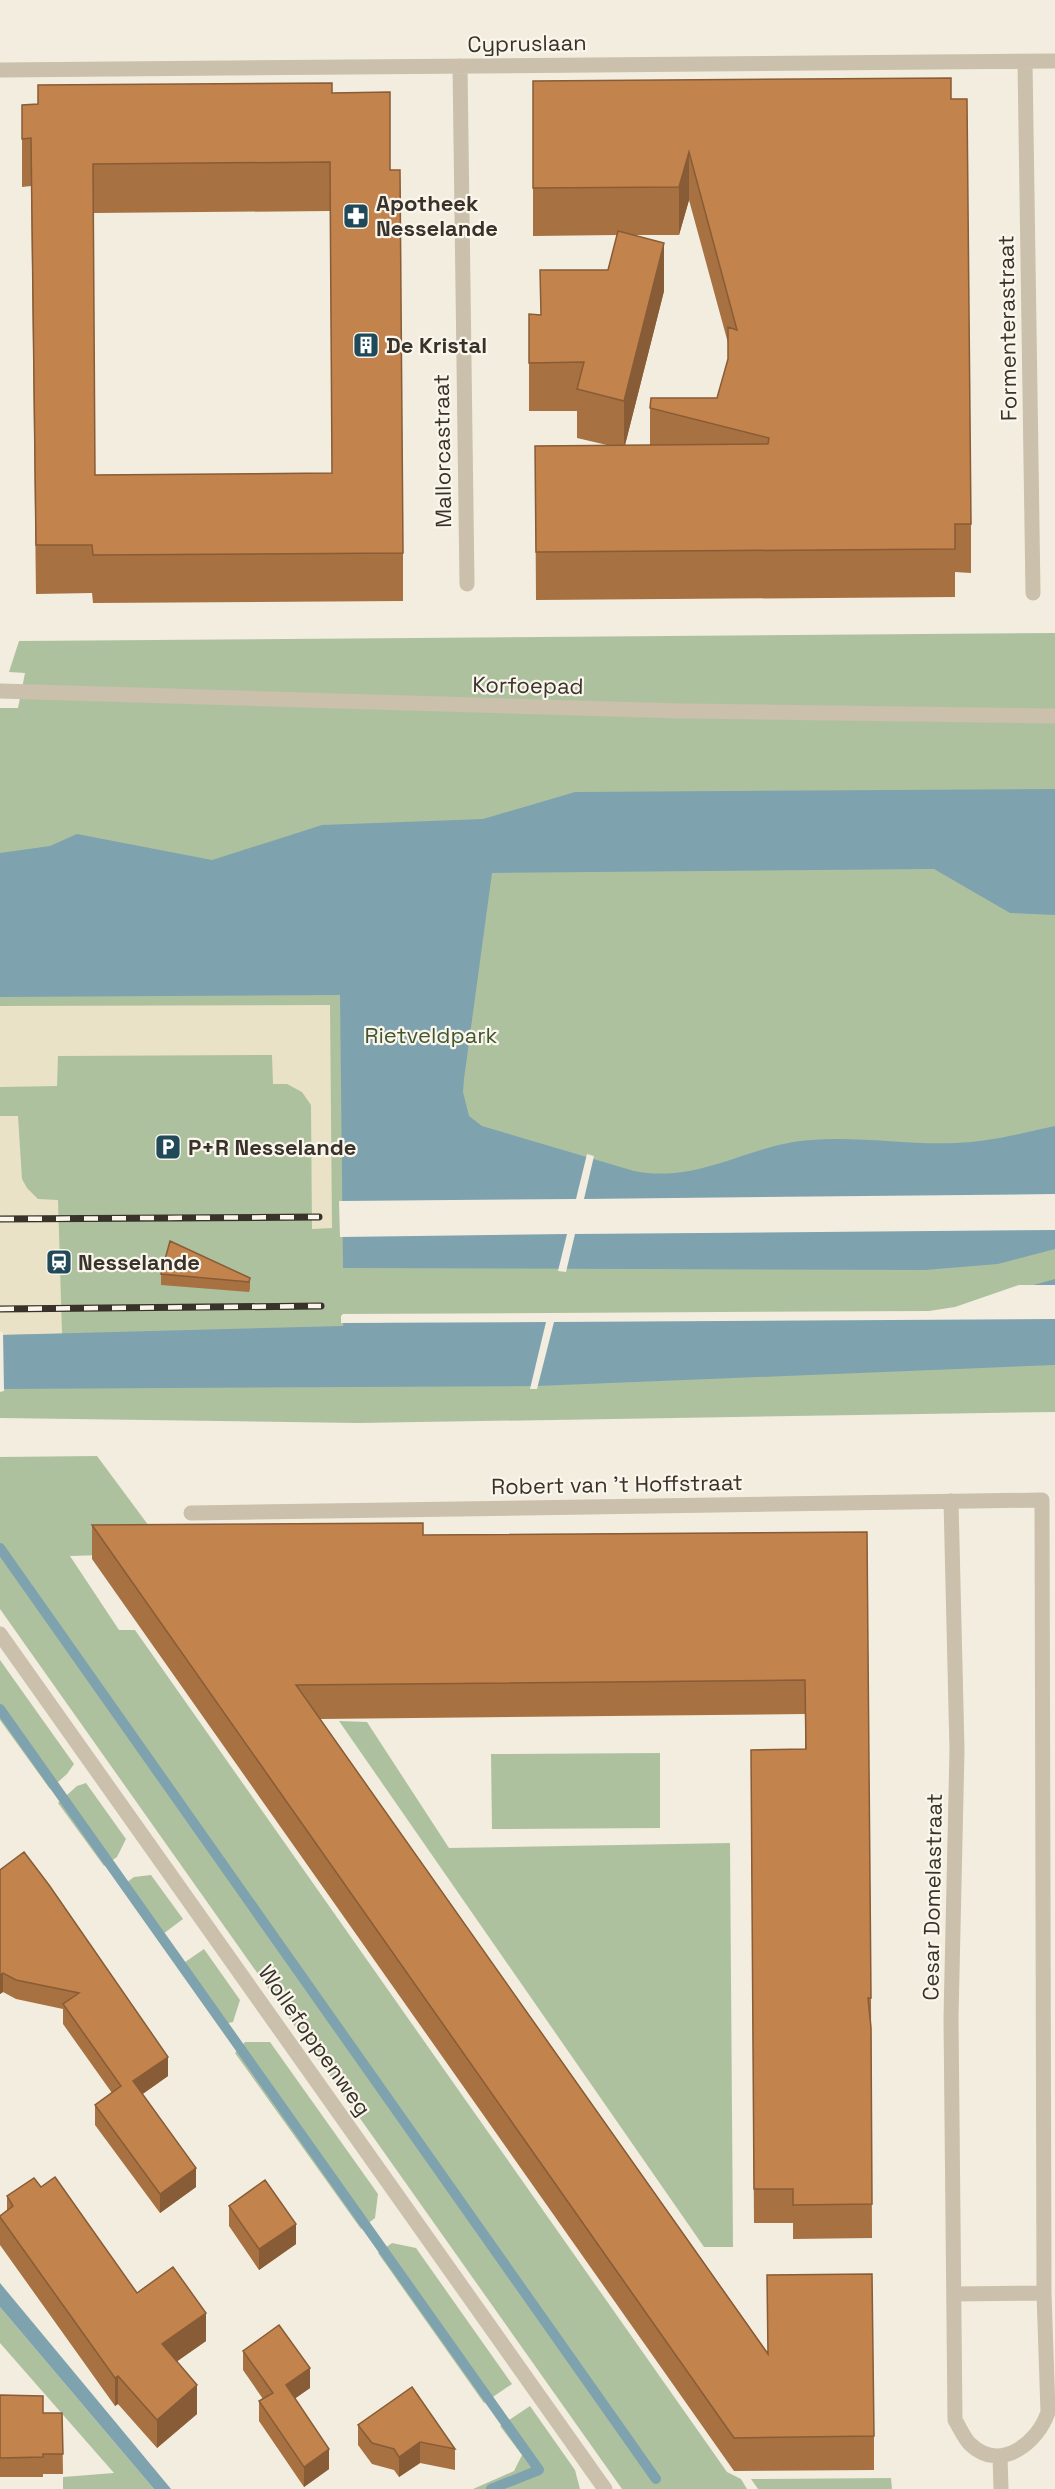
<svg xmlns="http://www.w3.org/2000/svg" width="1055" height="2489" font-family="'Space Grotesk',sans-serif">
<rect width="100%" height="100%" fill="#f2eddf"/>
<path fill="#aec19f" d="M1055,633V1412L358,1423L0,1418V708H18L25,673L9,672L19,641Z
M97,1456L169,1553L70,1556L119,1630H135L727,2472L741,2479L747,2489H622L0,1609V1457Z
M0,1660L74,1764L67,1774L50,1789L0,1720Z
M339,1721L367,1722L449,1848L730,1843L733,2247H704Z
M660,1753V1828L492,1829L491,1754Z
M86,1783L126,1839L117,1857L104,1866L58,1803L77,1786Z
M151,1875L183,1919L159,1937L123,1885L134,1877Z
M204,1949L240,2000L233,2022L220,2025L178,1967Z
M245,2042H270L378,2194L375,2218L361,2229L235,2053Z
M392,2243L416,2248L512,2384L484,2403L378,2253Z
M0,2307L154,2489H63V2477L114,2473L0,2343Z
M530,2406L575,2470L580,2489H473L514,2471L522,2455L500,2426Z
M891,2478L892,2489H758L751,2479Z"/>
<path fill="#eae2c7" d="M330,1005L332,1228L312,1229L311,1105L302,1092L287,1084H273L272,1055L58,1056L57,1086L0,1087V1006Z
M0,1116H18L22,1179L27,1188L38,1199L58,1200L62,1334L0,1335Z"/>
<path fill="#7fa2af" d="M1055,789V915L1010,913L934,869L492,873L464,1079L463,1092L469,1116L482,1126L634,1171C701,1184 748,1144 811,1140C859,1136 908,1145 956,1143C989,1142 1023,1133 1055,1126V1249L998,1264L925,1270L343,1268L340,995L0,997V853L50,846L77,834L212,860L322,825L483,819L575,792Z
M1055,1279V1365L537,1386L0,1389V1335L343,1326L344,1317L929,1314C972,1308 1013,1290 1055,1279Z
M0,2283L171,2489H154L0,2307Z"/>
<path fill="#f2eddf" d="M587,1154L594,1156L584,1199L1055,1194V1230L575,1234L566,1272L558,1271L567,1234L340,1237L339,1201L576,1199Z
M1019,1285H1055V1319L554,1322L537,1389H530L546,1322L321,1323H341V1316L343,1314L929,1311L955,1307Z
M0,1332H3L4,1391L0,1392Z"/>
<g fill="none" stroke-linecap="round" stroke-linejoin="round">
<path stroke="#7fa2af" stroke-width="10" d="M0,1548L656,2479
M0,1709L539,2470L491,2489"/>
<path stroke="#cac0ab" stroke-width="15" d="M1025,62L1033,593
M460,66L467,584
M0,70L1055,61
M0,691L681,711L1055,716
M191,1513L1042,1500L1044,2293L1048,2412C1038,2443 1000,2473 970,2444C964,2438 960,2428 955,2420L951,2018L957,1750L951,1501
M0,1634L605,2489
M954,2294L1044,2293
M1000,2456L1001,2489"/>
<defs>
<path id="rail" d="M0,1219L319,1217
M0,1309L321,1306"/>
</defs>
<use href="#rail" stroke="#38322a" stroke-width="7"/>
<use href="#rail" stroke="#faf6ec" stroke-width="4.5" stroke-dasharray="14" stroke-linecap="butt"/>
</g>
<path fill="#a77142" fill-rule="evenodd" d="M533,81L951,99L971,524V573L955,572V597L536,600L535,446L607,445L577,438V411H529V314L540,315L608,270L617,235L533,236ZM689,200L728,343V361L717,398L650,408V445H625L664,291L636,235H679Z
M332,93L390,170L403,553V601L93,603L92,593L36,594L31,186L22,187V105ZM330,211L332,473L95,475L93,213Z
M161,1274L250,1278V1289L249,1292L161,1285Z
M92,1525L423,1535L867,1532L871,1998L872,2238L793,2239V2223H754L751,1750L805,1749V1714L320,1719L768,2353L874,2436V2470L734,2471L92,1559Z
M0,1870L168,2076L142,2094L196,2187L160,2213L95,2125V2105L112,2093L63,2024V2009L16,1999L3,1992L0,1994Z
M41,2187L137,2293L206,2341L177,2361L197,2414L157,2448L118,2404L115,2406L0,2245V2216L7,2211V2196Z
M229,2206L296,2244L259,2270L229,2226Z
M243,2351L310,2388L295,2398L329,2469L304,2487L259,2421V2401L263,2399L243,2370Z
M0,2395L43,2413H62L63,2474H43V2477H0Z
M358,2425L455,2449V2470L420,2463L399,2477L394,2470L372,2464L358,2445Z"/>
<path fill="#885c36" d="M689,152V200L679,235V187Z
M664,243V291L624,449V401Z
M3,1973V1992L0,1994V1975Z
M168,2057V2076L133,2101V2081Z
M196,2168V2187L160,2213V2194Z
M296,2224V2244L259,2270V2249Z
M206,2313V2341L162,2372V2344Z
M310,2368V2388L286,2405V2385Z
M118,2376V2404L115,2406V2378Z
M197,2385V2414L157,2448V2420Z
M420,2442V2463L399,2477V2457Z
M329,2449V2469L304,2487V2467Z"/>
<path fill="#c2834d" stroke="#885c36" stroke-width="1.5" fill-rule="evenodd" d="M951,78V99H967L971,524H955V549L536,552L535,446L768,444L769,438L650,408L651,398H717L728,359V327L737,330L689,152L679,187L533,188V81Z
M332,83V93L390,92V170H400L403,553L93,555L92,545H36L31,138L22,139V105L38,104V85ZM330,162L332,473L95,475L93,164Z
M618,231L664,243L624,401L577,389L584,362L529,363V314L541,315L540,270H608Z
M170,1241L250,1278L249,1282L161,1274Z
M423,1523V1535L867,1532L871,1998H868L871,2028L872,2204L793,2205V2189H754L751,1750L806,1749L805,1680L296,1685L768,2354L767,2275L872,2274L874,2436L734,2438L92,1525Z
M24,1852L49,1885L168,2057L133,2081L196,2168L160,2194L95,2105L121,2086L63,2004L79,1993L16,1980L3,1973L0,1975V1870Z
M55,2177L137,2293L173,2267L206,2313L162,2344L197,2385L157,2420L118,2376L115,2378L0,2217V2216L13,2206L7,2196L34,2178L41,2187Z
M265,2180L296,2224L259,2249L229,2206Z
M279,2325L310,2368L286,2385L329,2449L304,2467L259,2401L273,2393L243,2351Z
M412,2387L455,2449L420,2442L399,2457L394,2449L372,2443L358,2425Z
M0,2395L43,2396V2413H62L63,2454H43V2457L0,2458Z"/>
<defs>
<symbol id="pharmacy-square" viewBox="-11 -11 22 22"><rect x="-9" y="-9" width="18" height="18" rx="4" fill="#204959" stroke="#faf6ec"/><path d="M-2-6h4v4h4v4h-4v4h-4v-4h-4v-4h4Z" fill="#fff"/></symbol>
<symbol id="building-square" viewBox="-11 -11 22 22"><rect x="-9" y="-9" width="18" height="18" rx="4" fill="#204959" stroke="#faf6ec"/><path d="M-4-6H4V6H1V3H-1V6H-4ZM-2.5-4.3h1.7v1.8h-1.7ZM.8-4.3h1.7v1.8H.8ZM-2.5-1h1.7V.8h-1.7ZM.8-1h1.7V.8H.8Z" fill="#fff"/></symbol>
<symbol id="parking-square" viewBox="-11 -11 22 22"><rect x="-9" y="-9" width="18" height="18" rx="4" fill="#204959" stroke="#faf6ec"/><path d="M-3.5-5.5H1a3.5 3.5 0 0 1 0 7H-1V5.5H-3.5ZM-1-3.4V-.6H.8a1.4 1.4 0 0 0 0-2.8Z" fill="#fff"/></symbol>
<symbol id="station-square" viewBox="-11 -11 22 22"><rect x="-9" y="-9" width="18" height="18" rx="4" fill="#204959" stroke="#faf6ec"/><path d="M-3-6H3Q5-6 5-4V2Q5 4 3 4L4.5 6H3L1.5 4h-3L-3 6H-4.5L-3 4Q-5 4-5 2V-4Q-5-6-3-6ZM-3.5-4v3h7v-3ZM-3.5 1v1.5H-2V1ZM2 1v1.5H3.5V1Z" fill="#fff"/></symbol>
</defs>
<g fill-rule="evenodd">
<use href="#pharmacy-square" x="341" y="201" width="30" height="30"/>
<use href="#building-square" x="351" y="330" width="30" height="30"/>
<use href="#parking-square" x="153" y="1132" width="30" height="30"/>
<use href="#station-square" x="44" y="1247" width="30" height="30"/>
</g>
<g text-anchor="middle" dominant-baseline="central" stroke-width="4.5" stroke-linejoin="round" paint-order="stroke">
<g font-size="22" fill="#38322a" stroke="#faf6ec">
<text transform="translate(527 43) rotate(-1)">Cypruslaan</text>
<text transform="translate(1007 328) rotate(-91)">Formenterastraat</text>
<text transform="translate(442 451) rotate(-91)">Mallorcastraat</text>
<text transform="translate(528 685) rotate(1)">Korfoepad</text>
<text transform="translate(617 1484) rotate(-1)">Robert van 't Hoffstraat</text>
<text transform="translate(932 1897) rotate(-89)">Cesar Domelastraat</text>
<text transform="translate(315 2040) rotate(55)">Wollefoppenweg</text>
</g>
<g font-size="22" font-weight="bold" fill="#38322a" stroke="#faf6ec" text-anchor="start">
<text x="376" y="203">Apotheek<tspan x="376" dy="25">Nesselande</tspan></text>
<text x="386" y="345">De Kristal</text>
<text x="188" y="1147">P+R Nesselande</text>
<text x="78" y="1262">Nesselande</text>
</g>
<g font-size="22" fill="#3f562e" stroke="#faf6ec">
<text x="431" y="1035">Rietveldpark</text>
</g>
</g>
</svg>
